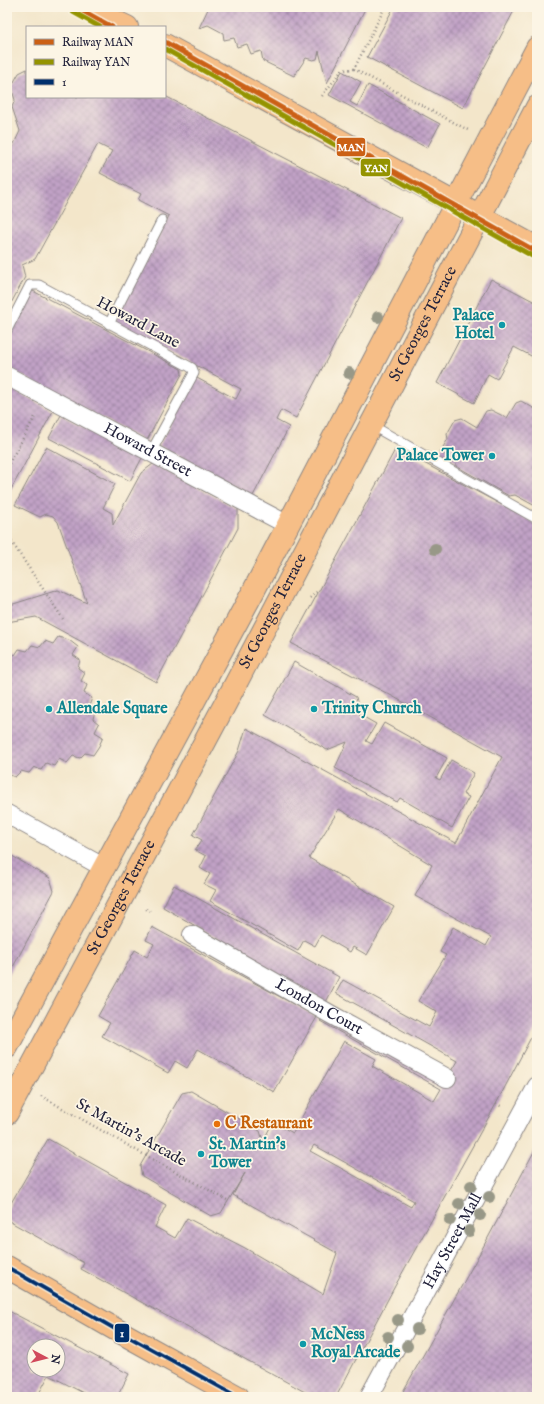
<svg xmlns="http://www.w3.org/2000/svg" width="544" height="1404" font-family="'IM FELL English',serif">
<defs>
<pattern id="building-cross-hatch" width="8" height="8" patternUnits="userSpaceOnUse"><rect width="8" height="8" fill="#c1a2c6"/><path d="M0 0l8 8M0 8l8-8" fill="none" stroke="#9c84a2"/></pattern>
</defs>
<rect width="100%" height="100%" fill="#fcf5e5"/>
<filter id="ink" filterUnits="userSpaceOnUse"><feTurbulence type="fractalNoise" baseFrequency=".025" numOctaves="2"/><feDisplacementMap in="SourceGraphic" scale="8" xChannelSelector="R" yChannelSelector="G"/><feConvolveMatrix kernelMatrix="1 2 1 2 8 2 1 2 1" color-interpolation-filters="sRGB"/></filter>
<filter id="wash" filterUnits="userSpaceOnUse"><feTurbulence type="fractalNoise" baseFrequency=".012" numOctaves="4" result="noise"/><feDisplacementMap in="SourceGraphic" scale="16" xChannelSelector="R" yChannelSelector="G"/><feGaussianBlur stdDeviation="0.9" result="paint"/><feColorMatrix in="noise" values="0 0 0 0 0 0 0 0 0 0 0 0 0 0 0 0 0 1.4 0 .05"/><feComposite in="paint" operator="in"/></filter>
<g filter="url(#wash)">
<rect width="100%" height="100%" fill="#f3e6ca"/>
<g id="blocks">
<path fill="url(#building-cross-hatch)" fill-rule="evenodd" d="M209,7H366L327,83L319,51L317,59L313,60L306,58L294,76L263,61L261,51L251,54L247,44L237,47L234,38L224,40L223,33L208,25L199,28Z
M394,7H516L463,108L367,57Z
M27,69V97H165V96L401,218L296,418L281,410L276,420L289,427L253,496L159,446L195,377L236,399L241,389L114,322L169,216L138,200L141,194L100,173L112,151L98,144L35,259L22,265L25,277L7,311V148L13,146L20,131L12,107L15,100L11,87L19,73Z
M342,71L361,82L350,102L357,106L368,85L440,124L427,148L329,95Z
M491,279L537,303V359L514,347L497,379L488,374L474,403L437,383Z
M33,291L181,369L182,374L146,442L7,368V334L29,293Z
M7,386L53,411L7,497Z
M521,401L537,410V507L515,495L509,496L456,466L455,461L440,452L448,439L447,434L455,420L462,418L477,427L486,411L491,410L507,418L516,403Z
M61,415L142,458L130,481L49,438Z
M46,447L115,484L103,508L112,513L113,525L141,473L153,464L238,509V528L156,682L36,617L7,622V606L58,590L87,603L58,522L53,516L46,514L40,517L15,505Z
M396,448L537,524V1026L496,1104L395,1286L336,1397H314L81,1269L84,1263L7,1220V1210L48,1139L166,1205L155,1227L175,1238L187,1218L245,1248L323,1294L337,1253L233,1195L245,1173L221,1213L211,1216L142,1176L140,1166L182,1093L191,1091L260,1131L263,1141L273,1122L293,1133L344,1041L376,1059L372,1066L434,1101L441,1089L320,1021L330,1014L447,1078L457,1061L336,993L343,980L429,1027L437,1012L418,1001L446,955L440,952L453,927L486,946L491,937L415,896L432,865L339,809L309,858L394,907L367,955L353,947L350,952L321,935L315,946L304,940L298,951L210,901L216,890L204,884L210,874L200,868L206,856L195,850L202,840L193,835L239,751L246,728L456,843L502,757L392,696L291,643ZM314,1145L414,1201L411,1207L310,1151Z
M58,637L69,640L78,647L73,655L80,660L78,668L85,673L81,681L87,685L84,693L92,698L89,706L95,711L93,719L99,724L95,732L103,737L99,746L93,755L85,753L80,758L73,756L67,763L59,759L54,766L46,763L41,770L34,767L29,773L21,771L15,777L7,774V652L15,655L19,649L27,651L32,645L40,647L45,641L53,644Z
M294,662L356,697L360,715L376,724L366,741L372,744L384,723L447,758L436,778L440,780L451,760L474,773L463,794L469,797L452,828L400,798L397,802L335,768L347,742L327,750L265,715Z
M7,853L50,878L54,891L7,978Z
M174,885L339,977L326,1002L163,907Z
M152,927L317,1017L274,1092L198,1049L187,1068L175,1061L168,1073L102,1036L110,1023L98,1016L135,950L147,957L154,944L146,940Z
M537,1146V1397H400L481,1251Z
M7,1310L129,1374L117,1397H91L49,1375L37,1397H7ZM34,1346H58V1370H34Z"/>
</g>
</g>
<g filter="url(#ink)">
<use href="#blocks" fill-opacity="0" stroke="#8a8482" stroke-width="1"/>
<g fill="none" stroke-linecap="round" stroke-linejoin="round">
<defs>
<path id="lane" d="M109,324L162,220
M7,330L30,285H39L192,368L194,373L151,452
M371,425L537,519"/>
<g id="street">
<path id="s1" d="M7,376L288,525"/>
<path d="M7,814L103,867"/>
<path id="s2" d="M192,935L330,1014L447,1078"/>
<path id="s3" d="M369,1397L537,1086"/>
</g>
<g id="primary">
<path d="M85,7L127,27"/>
<path d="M165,45L537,248"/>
<path d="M7,1047L253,592L537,48"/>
<path id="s4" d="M7,1113L224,706L537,107"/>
<path d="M7,1267L122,1333L238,1397"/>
</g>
</defs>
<use href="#lane" stroke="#8a8482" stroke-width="11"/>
<use href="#street" stroke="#8a8482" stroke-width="20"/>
<use href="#primary" stroke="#8a8482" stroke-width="24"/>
<path stroke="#8a8482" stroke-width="2.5" stroke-dasharray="1 3" stroke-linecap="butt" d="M354,69L468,130
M322,96L342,70L354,69L385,7
M7,467L36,415
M7,535L63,619
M310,598L319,590
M146,909L150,911
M41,1096L143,1154L229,1201
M496,1104L503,1107"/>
<use href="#lane" stroke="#fff" stroke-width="9"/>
<use href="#street" stroke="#fff" stroke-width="18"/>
<use href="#primary" stroke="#f6be87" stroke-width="22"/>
<defs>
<path id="bus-1" d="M7,1267L122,1333L238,1397"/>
</defs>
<use href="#bus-1" stroke="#fcf5e5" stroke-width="7"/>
<use href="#bus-1" stroke="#002f6c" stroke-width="4"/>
<defs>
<path id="rail-1" d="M76,7L112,27
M165,42L537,252"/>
<path id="rail-2" d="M73,12L100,27
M165,49L534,257"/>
</defs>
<use href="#rail-1" stroke="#fcf5e5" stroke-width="8"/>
<use href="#rail-2" stroke="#fcf5e5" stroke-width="8"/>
<use href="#rail-1" stroke="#cb6015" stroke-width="5"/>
<use href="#rail-2" stroke="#949300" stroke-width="5"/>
</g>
<g fill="#989887">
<circle cx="378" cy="317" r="6"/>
<circle cx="349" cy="373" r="6"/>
<circle cx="435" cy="549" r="6"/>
<circle cx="471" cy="1186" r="6"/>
<circle cx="489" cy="1197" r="6"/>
<circle cx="459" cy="1204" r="6"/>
<circle cx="480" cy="1215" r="6"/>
<circle cx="450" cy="1220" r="6"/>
<circle cx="469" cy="1231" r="6"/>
<circle cx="398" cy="1320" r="6"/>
<circle cx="417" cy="1329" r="6"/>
<circle cx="388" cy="1337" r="6"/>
<circle cx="407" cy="1346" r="6"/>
</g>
</g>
<g fill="#0f9aa8" stroke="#fcf5e5" stroke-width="1.5">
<circle cx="502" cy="325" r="4"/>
<circle cx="492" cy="456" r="4"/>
<circle cx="49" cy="709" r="4"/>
<circle cx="314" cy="709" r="4"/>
<circle cx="201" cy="1154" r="4"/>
<circle cx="303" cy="1344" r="4"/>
</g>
<circle fill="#e8710a" stroke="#fcf5e5" stroke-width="1.5" cx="217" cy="1124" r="4"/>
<g text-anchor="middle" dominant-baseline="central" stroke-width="3.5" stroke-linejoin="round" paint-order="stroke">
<g font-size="16" font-weight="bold" fill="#0d838f" stroke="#fcf5e5" text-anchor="start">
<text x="494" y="316" text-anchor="end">Palace<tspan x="494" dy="18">Hotel</tspan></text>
<text x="484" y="456" text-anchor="end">Palace Tower</text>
<text x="57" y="709">Allendale Square</text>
<text x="322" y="709">Trinity Church</text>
<text x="209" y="1145">St. Martin's<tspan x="209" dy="18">Tower</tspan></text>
<text x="311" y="1335">McNess<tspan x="311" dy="18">Royal Arcade</tspan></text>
</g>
<g font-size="16" fill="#22223b" stroke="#fcf5e5">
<text transform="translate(138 323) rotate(28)">Howard Lane</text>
<text stroke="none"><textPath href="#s4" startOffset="892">St Georges Terrace</textPath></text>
<text stroke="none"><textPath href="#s1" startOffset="159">Howard Street</textPath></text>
<text stroke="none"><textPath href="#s4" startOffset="568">St Georges Terrace</textPath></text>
<text stroke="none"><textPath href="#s4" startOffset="244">St Georges Terrace</textPath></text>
<text stroke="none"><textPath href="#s2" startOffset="146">London Court</textPath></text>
<text transform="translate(131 1133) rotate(29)">St Martin's Arcade</text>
<text stroke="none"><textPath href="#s3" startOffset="177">Hay Street Mall</textPath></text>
</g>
<g font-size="16" font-weight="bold" fill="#c56008" stroke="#fcf5e5" text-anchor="start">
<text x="225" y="1124">C Restaurant</text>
</g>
</g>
<g stroke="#fcf5e5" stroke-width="1.5">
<rect x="336" y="137" width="30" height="20" rx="4" fill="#cb6015"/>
<rect x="360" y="158" width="31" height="19" rx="4" fill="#949300"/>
<rect x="114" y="1323" width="16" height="20" rx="4" fill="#002f6c"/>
</g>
<g font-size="11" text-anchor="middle" font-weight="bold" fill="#fff">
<text x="351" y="151">MAN</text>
<text x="376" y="172">YAN</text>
<text x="122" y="1337">1</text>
</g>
<rect width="544" height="1404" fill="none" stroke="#fcf5e5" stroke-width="24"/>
<rect x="26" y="26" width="140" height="72" fill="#fcf5e5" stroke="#a5a1a1"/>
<rect x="34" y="39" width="20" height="6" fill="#cb6015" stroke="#a5a1a1"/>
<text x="62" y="46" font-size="12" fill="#22223b">Railway MAN</text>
<rect x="34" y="59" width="20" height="6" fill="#949300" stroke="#a5a1a1"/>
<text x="62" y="66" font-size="12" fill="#22223b">Railway YAN</text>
<rect x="34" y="79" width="20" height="6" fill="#002f6c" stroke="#a5a1a1"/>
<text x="62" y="86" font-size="12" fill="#22223b">1</text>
<g transform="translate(46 1358) rotate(97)"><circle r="19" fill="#fcf5e5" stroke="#a5a1a1"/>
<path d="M0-3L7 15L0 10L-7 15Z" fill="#d1495b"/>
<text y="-6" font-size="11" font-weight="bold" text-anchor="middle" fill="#22223b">N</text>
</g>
</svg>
